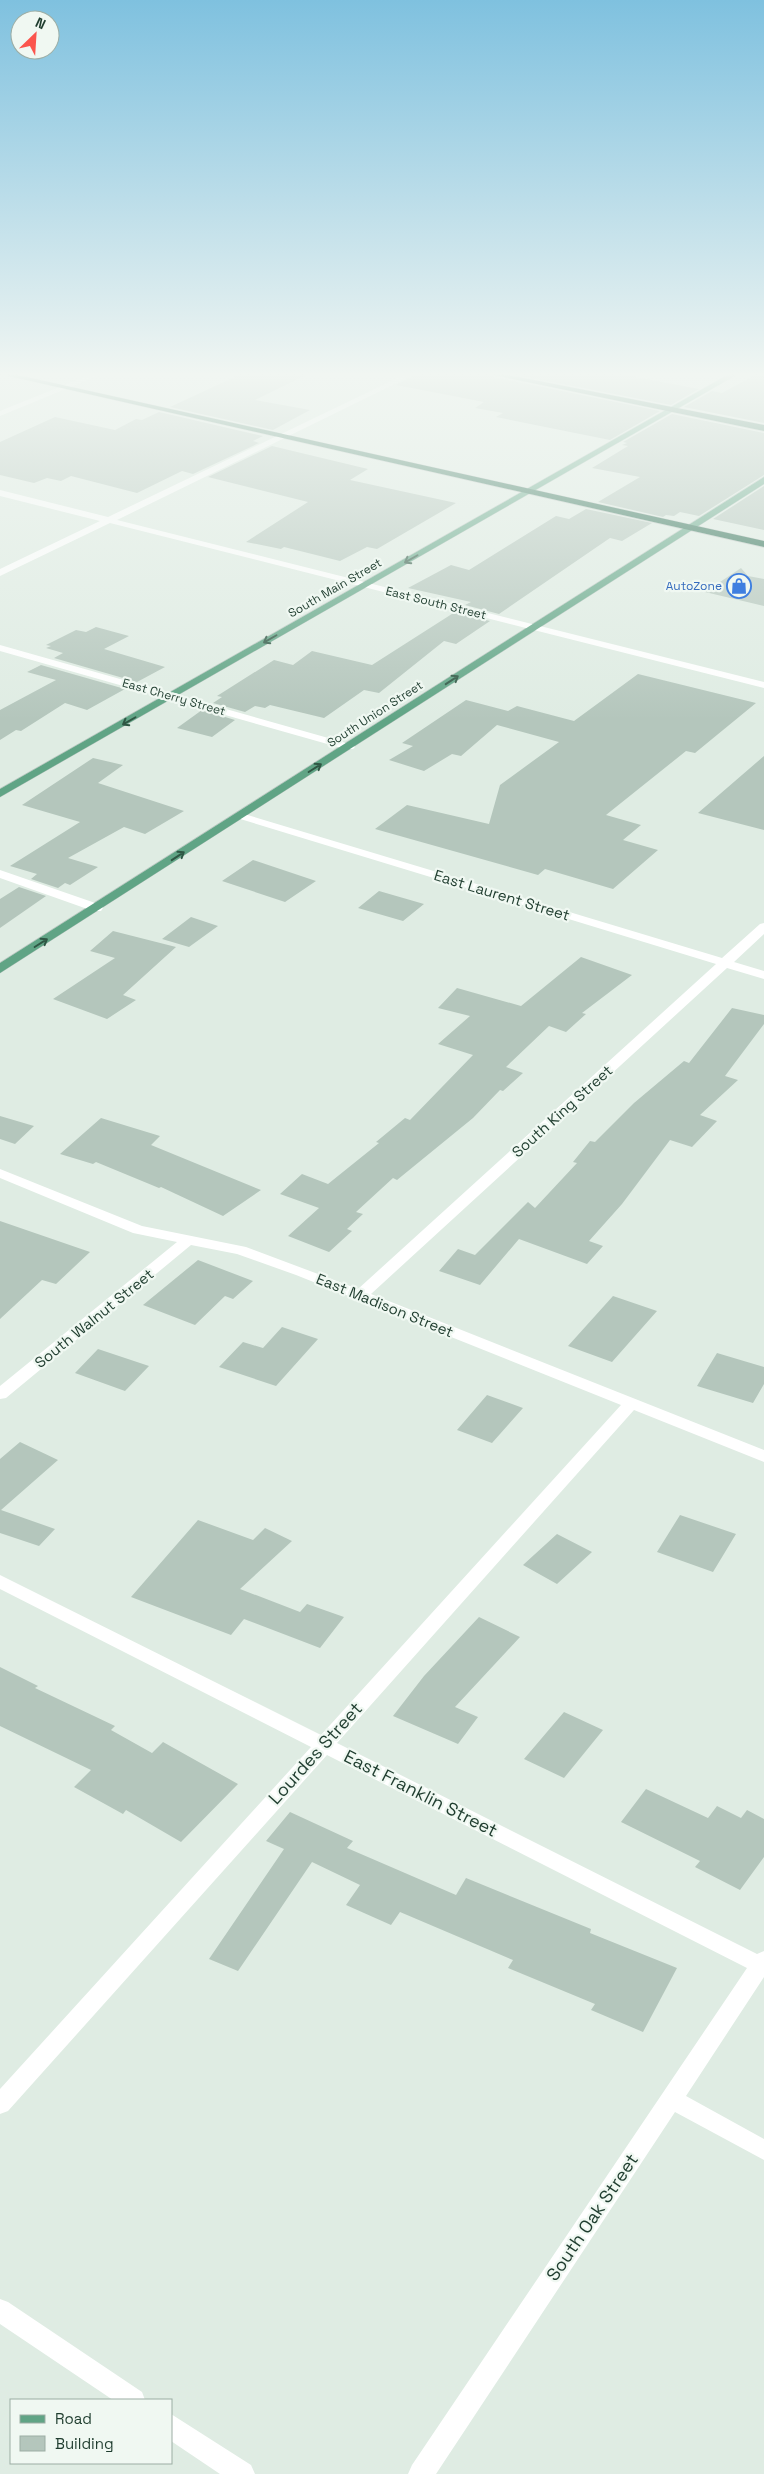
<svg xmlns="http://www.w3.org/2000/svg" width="764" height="2474" font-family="'Space Grotesk',sans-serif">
<rect width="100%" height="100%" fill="#dfece3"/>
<path fill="#b4c6bc" d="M241,374H308L255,400L310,410L273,430L170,407Z
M417,374H487L489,376L660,411L610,440L496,417L503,413L475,408L484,402L396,385Z
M511,374H620L699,389L671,405Z
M757,374H764V423L684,407L712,391L722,393Z
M159,412L263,436L253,441L259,443L193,474L182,471L137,493L71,476L61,481L47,478L34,483L0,475V442L55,417L115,430L136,419L142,420Z
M672,414L764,433V475L699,516L680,512L674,516L666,515L663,517L598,502L640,477L592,468L628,446L622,445L627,443L623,442Z
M272,446L368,469L350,480L456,503L377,549L367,547L340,561L284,547L281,549L246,542L308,502L208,477Z
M764,486V530L713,519Z
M586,509L652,523L622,541L610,538L499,614L465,605L471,602L408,588L451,565L469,570L556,516L569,519Z
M741,568L748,576L764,579V606L705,592Z
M455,612L490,621L456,644L444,641L379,693L364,690L324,718L270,705L265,708L255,706L245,712L213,703L222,697L217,696L274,660L293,665L312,651L372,665Z
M96,627L129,636L104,649L165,667L137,682L54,658L63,653L46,648L51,646L46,645L76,630L86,632Z
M41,665L125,689L87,710L65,703L21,731L16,730L0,740V710L56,680L27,672Z
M638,674L756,703L695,753L686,751L606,815L641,825L623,840L658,850L613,889L545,869L538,875L375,829L407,805L489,824L500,785L559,742L497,725L461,756L452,754L424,771L389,760L413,746L402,743L466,700L508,711L517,706L574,721Z
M202,710L235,720L212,737L177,728Z
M764,756V830L698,813Z
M93,758L123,765L98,783L184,811L145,834L124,827L68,858L98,867L70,885L65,883L58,888L31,879L37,874L10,866L80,822L22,805Z
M253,860L316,881L285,902L222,881Z
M19,887L46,896L0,928V899Z
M379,891L424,904L403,921L358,908Z
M191,917L218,926L189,947L162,939Z
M113,931L176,947L123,995L136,1000L107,1019L53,999L115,958L90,951Z
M581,957L632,975L582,1013L586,1014L566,1032L549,1026L506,1067L523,1073L503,1091L500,1090L473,1118L397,1180L393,1178L356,1212L363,1214L347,1229L352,1231L329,1252L288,1236L319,1208L280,1194L302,1174L328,1184L379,1143L376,1142L405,1118L410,1120L473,1055L438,1044L470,1016L438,1008L457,988L521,1006Z
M732,1008L764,1015V1024L725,1076L738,1080L700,1115L717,1121L692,1147L670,1140L622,1204L589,1241L603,1246L587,1264L519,1239L480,1285L439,1271L458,1249L475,1255L528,1202L535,1208L577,1163L573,1162L590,1141L595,1142L634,1103L684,1061L689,1063Z
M0,1116L34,1126L15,1144L0,1139Z
M101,1118L160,1136L151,1145L261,1190L223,1216L161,1187L159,1188L96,1162L93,1164L60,1154Z
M0,1221L90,1252L56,1284L42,1280L0,1319Z
M198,1260L253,1281L233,1299L225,1296L195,1325L143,1305Z
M613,1296L657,1311L612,1362L568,1346Z
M282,1327L318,1339L276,1386L219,1367L243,1342L263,1348Z
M98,1349L149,1366L125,1391L75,1373Z
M717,1353L764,1367V1384L753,1403L697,1386Z
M487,1395L523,1408L492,1443L457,1430Z
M20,1442L58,1460L1,1510L55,1529L39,1546L0,1533V1459Z
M680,1515L736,1534L713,1572L657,1552Z
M198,1520L253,1540L265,1528L292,1541L240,1589L300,1612L307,1604L344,1617L320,1648L244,1619L231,1635L131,1597Z
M557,1534L592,1552L557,1584L523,1565Z
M479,1617L520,1637L455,1707L478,1717L458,1744L393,1716L424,1676Z
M0,1667L38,1686L35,1688L115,1726L111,1730L152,1753L163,1742L238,1784L181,1842L126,1810L123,1814L74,1787L91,1770L0,1726Z
M564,1712L603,1730L564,1778L524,1759Z
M646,1789L708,1818L717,1806L741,1818L747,1810L764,1819V1857L740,1890L695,1867L700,1861L621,1822Z
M290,1812L353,1841L347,1848L456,1895L466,1878L591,1929L590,1933L677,1968L643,2032L591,2010L595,2004L508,1968L513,1960L400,1912L391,1925L346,1905L360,1885L312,1862L238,1971L209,1959L284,1849L266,1841Z"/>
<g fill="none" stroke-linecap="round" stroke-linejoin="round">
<defs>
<path id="primary" d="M729,374H738L0,797V789Z
M764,477V484L0,973V963Z"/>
<path id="highway" d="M0,374H13L764,541V547Z
M489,374H503L764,425V431Z"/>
</defs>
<use href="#primary" stroke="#c0c9c5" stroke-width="1"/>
<use href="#highway" stroke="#c0c9c5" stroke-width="1"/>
<path fill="#fff" fill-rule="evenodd" d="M92,374H102L0,416V411Z
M406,374H415L117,520L764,682V688L110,523L0,576V569L100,521L0,496V490L108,517Z
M0,645L353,745L355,747L353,749H345L0,651Z
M241,813L722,958L760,924L764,923V934L734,962L764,971V979L727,968L371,1294L764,1450V1462L634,1410L337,1743L757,1954L764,1951V1977L686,2096L764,2139V2160L675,2112L436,2474H408L412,2465L747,1968L327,1755L8,2111L0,2114V2089L311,1747L0,1589V1575L321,1735L621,1405L296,1275L237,1254L191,1245L6,1398L0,1399V1386L177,1242L133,1233L0,1178V1169L142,1226L246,1247L358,1289L716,964L237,818L235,816Z
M0,870L101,905L103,908L101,911H93L0,878Z
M0,2299L8,2302L142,2392L145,2400H113L0,2324Z
M171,2414L251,2465L255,2474H220L171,2441Z"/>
<use href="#primary" fill="#60a485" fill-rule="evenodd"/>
<use href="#highway" fill="#296b50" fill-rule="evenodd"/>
</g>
<defs><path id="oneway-shaft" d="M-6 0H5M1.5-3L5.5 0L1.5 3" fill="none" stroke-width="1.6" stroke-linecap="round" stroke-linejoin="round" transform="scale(1.25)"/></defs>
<g stroke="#2f5744">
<use href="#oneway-shaft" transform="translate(411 559) rotate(150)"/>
<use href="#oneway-shaft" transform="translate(270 639) rotate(150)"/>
<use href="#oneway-shaft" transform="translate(452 680) rotate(-33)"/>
<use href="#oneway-shaft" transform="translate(129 721) rotate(150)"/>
<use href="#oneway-shaft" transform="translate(315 768) rotate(-32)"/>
<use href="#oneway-shaft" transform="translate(178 856) rotate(-33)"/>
<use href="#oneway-shaft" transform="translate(41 943) rotate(-32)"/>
</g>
<linearGradient id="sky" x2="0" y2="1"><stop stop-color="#7fc1df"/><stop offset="0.52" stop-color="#f1f6f2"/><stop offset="1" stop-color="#f1f6f2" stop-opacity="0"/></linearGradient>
<rect width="764" height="720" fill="url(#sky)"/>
<defs>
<symbol id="shop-ring" viewBox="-11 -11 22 22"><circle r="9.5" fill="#f0f8f2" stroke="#3f7fe0" stroke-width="1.5"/><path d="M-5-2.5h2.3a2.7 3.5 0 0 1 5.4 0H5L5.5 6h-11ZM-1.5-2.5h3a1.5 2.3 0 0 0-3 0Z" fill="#3f7fe0"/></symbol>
</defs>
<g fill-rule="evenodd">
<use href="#shop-ring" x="725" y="572" width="28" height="28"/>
</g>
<g text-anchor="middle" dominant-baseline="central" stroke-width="4.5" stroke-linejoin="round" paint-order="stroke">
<g font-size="12" fill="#366cbe" stroke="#f0f8f2" text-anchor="end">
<text x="722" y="586">AutoZone</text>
</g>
<g font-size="12" fill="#1f3d2f" stroke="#f0f8f2">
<text transform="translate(335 588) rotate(-30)">South Main Street</text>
<text transform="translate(436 603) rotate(14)">East South Street</text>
<text transform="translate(174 697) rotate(16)">East Cherry Street</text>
<text transform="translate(375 714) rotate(-33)">South Union Street</text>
</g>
<g font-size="15" fill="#1f3d2f" stroke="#f0f8f2">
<text transform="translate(502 895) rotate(17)">East Laurent Street</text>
<text transform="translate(562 1111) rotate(-42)">South King Street</text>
<text transform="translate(385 1305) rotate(22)">East Madison Street</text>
<text transform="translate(94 1318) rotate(-39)">South Walnut Street</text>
</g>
<g font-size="18" fill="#1f3d2f" stroke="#f0f8f2">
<text transform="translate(315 1753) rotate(-48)">Lourdes Street</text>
<text transform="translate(421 1793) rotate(27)">East Franklin Street</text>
<text transform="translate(592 2217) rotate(-56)">South Oak Street</text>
</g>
</g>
<rect x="10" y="2399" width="162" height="65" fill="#f0f8f2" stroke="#9cada4"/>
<rect x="20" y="2415" width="25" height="8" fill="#60a485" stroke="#9cada4"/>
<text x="55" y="2424" font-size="15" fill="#1f3d2f">Road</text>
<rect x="20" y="2436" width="25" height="15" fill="#b4c6bc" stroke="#9cada4"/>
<text x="55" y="2449" font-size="15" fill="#1f3d2f">Building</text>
<g transform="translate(35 35) rotate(25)"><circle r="24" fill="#f0f8f2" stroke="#9cada4"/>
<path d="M0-4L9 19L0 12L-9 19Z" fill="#fb554d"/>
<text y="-8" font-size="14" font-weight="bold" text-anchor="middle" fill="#1f3d2f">N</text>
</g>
</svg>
